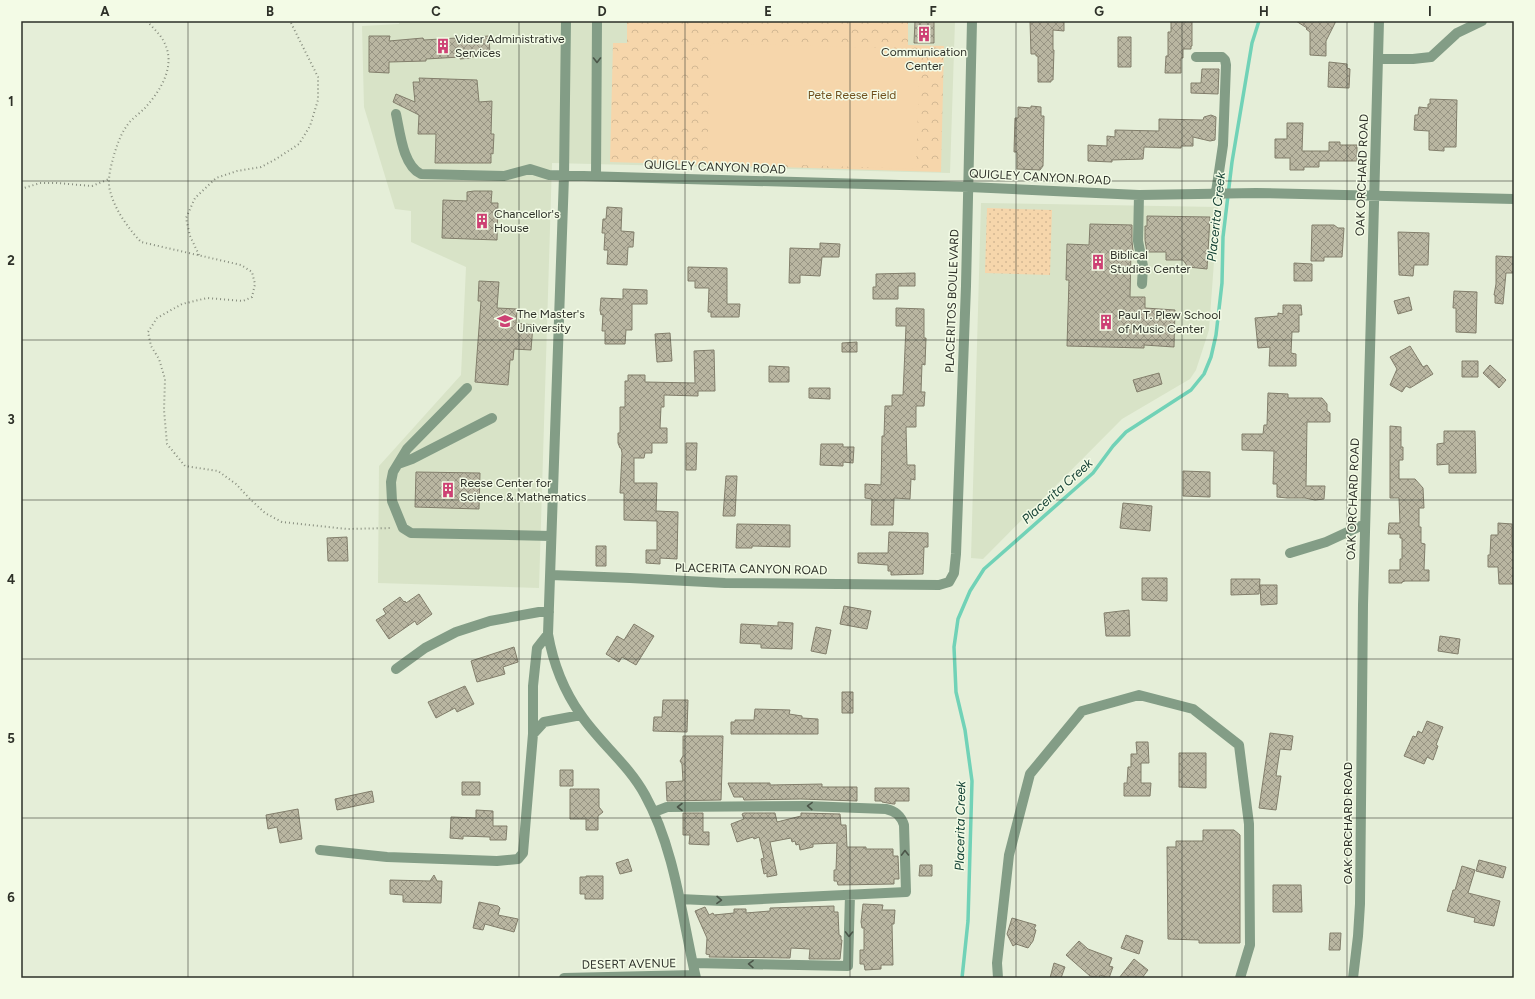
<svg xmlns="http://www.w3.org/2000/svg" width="1535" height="999" font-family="Figtree,sans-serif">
<defs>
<pattern id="grass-dots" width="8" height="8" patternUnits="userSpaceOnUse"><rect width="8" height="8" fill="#f6d6ab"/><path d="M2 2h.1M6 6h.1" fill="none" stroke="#d3b893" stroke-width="1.8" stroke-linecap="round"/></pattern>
<pattern id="park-crowns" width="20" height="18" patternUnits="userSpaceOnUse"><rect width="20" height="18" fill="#f6d6ab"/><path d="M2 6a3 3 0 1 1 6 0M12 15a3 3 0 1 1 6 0" fill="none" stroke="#d3b893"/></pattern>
<pattern id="building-cross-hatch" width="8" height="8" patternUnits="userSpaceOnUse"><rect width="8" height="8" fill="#b9b6a1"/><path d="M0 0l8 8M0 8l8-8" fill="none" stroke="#979483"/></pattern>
</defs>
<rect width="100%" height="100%" fill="#e5eed8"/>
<path fill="#d8e3c7" d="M400,21H955L950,173L552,163L539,588L378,583L379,466L461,375L466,267L411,242V211L395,209L364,107L362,26L399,24Z
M981,203L1218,207L1209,330L1196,370L1190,379L1122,419L983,559L971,558Z"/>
<path fill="url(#grass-dots)" d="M987,208L1052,210L1050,275L985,273Z"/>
<path fill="url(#park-crowns)" d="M627,21H908V45L944,46L941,172L610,162L613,43H627Z"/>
<path fill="#f6d6ab" d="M711,43L920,49L916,169L707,162Z"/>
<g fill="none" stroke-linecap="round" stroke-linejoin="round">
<path stroke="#71d2b7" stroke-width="3.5" d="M962,978L968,921L972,781L965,730L956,692L954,647L958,619L970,591L984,569L1093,473L1113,446L1126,432L1191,390L1204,374L1211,357L1216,335L1222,283L1223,237L1232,162L1252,43L1259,21"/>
</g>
<path fill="url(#building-cross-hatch)" stroke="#827e6b" d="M915,21H934V43H914Z
M1030,21H1064V31L1053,30V50H1054L1053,80H1051V82H1038V56H1036V54H1031Z
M1171,21H1192V46H1191V49H1183V58H1181V73H1165L1166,56H1168V32H1171Z
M1296,21H1336L1326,41V56L1310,55V32L1306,29L1307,28Z
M369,36H390L389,41L423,38L424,40L489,36L490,55L471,57V58L460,59V57L426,59V61L389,62V73L369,72Z
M1118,37H1131V67H1118Z
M1329,62L1347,64V68L1350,69L1349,88L1328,87Z
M1202,69H1219L1218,94L1191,93V83H1201Z
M419,78L477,80L479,102L492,101L491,134H494L493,154L491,153V163H435L436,134H418L419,115L393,102L396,94L415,102L413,82H420Z
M1430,99L1457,100L1456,147H1444V151L1429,150V131L1414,130L1415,115H1418L1419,107L1428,108V104H1430Z
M1031,106L1041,107V116H1044L1043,166L1040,170L1017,169V152H1014L1015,118H1018V107L1031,108Z
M1211,115L1216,117L1215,140L1210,141L1193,137V146H1181V148L1144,147L1143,159L1112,160V162L1088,161V145L1107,146V136L1115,137V130L1159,131V119L1203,120L1204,117Z
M1287,123H1303L1302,151H1329V142H1340V145H1357V161H1319V167H1304V170H1290V158H1275V139H1287Z
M474,191H492L491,203H498L497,240L442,238L443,200L467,201V192Z
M607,207L622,208L621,231L634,232L633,247H628L627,265L607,264L608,250H604L605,233H602L603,219H606Z
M1147,216L1210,217L1207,269L1188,267L1183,260H1166V252H1147L1145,240V226H1147Z
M1090,224L1132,225V241L1133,251H1131L1130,297H1145V308L1175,310L1174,347L1144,345V348L1067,346L1069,280H1066L1067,244L1089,245Z
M1312,225H1334L1338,228H1344L1342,257H1324V261H1311Z
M1398,232L1429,233L1428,265H1414L1413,276L1399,275Z
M820,243L840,244L839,257H822L820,276L800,275V283H789L790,248L820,249Z
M1496,256L1514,257V273H1506L1503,304L1495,303V295H1494L1496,284Z
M1294,263L1312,264V281H1294Z
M688,267L727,268V304H740L739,317H711V312H708L709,288H695V281H688Z
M915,273V286H898V299H873V287H876V274Z
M479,281L499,282L497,308L517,309L516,323L533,325L531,350L514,349L513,360H510L508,385L475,382L481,301H478Z
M623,289L647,290V304H632V330H626L625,344H605V331H602L603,314L601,315L600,310L601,298L623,299Z
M1454,291L1477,292L1476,333L1456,332V308H1453Z
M1409,297L1412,310L1398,314L1394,301Z
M1283,305H1301L1302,315H1299V332H1292L1291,353L1296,354V366H1269L1270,347L1258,348L1255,318L1278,316V313L1283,314Z
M896,308L924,309V338H926L925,365L922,364L921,392H925L924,406H916V427H906L907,465H915V480L911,479L910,499L894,498L893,525H871L872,499L865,498V484L881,485L882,436H884L885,406H892V395H903L906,326H896Z
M670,333L672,361L657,362L655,334Z
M857,342V352H842V343Z
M1410,346L1423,367L1427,365L1433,374L1410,388L1406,386L1402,392L1390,385L1397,369L1390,357Z
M714,350L715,391H698V396L664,395V407H661L660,428H667V443H652V453H645L644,458H634V483H657L656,511L678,512V513L677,559L660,558V564L646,563V550H657V521L624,520V493H620L622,453L621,448H620L618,443V433H620V407H625V381H628V375H645V382L695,383L694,351Z
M1462,361H1478V377H1462Z
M1490,365L1506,380L1499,388L1483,373Z
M769,366L789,367V382H769Z
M1159,373L1162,384L1137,392L1133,380Z
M809,388H830V399L809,398Z
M1268,393L1288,394V398H1322L1327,404V411L1330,413V422H1307L1306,486H1325L1324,499L1315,500L1305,498H1287L1277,497V484H1273L1274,451L1242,450V434H1263L1264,425H1267Z
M1390,426L1401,427V447H1403V460H1399V479H1415L1423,488L1424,508H1419V527H1421V543L1425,544L1424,570H1429V581H1405L1402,582V583H1389V570H1400V559H1402V538H1400V534H1388L1389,523H1400L1399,498H1390Z
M1444,431H1475L1476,473H1449V464L1437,465V444L1444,443Z
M686,443H697L696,470H686Z
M821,444H843V447H854L853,463L843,462V466L820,465Z
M1183,471L1210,472V497L1183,496Z
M416,472L480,473L479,509L415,507Z
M726,476H737L735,516H723Z
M1123,503L1152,506L1150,531L1120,528Z
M1498,523L1512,524V547H1514L1513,584H1499L1498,567H1488V555H1490L1491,535H1498Z
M737,524L790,525V547L752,546V548H736Z
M889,532L928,533V547H924L923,574L891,575V571H888V565L858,563V553H888Z
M347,537L348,561H328L327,538Z
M596,546H606V566H596Z
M1142,578H1167V601L1142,600Z
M1231,579H1260L1259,594L1231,595Z
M1260,585H1277V604L1261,605Z
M419,594L432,614L417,625L415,621L389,639L376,620L386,614L383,609L400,597L404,602L405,601L406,603Z
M844,606L871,611L867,629L840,624Z
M1129,610L1130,636H1106L1104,613Z
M778,622L793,623L792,649L761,648V644L740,643L741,624L778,626Z
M634,624L654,636L636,665L622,657L619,662L606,654L617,636L624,640Z
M816,627L831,630L826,654L811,651Z
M1440,636L1460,639L1458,654L1438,651Z
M514,647L518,662L503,667L505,674L477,682L471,661Z
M465,686L474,704L457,712L455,708L436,718L428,702Z
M842,692H853V713H842Z
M663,700H688L687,732L653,731L654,717H662Z
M755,709L790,710L789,714L802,716V718L818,719V734H731V722H735V720H754Z
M1427,721L1443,727L1436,745L1438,746L1433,760L1427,757L1424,764L1404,756L1413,736L1416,737L1418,731L1422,733Z
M1270,733L1293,736L1291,750L1280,749L1276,776H1281L1276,810L1259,808Z
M683,736H723L721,800L667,801L666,782L683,781L682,764L680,761L683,756Z
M1136,742H1148L1149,763H1141V783H1151L1150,796H1124V783H1127L1128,767H1131V754H1137Z
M1179,753H1206V788L1179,787Z
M560,770H573V786H560Z
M462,782H480V795H462Z
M728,783H770V785L822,784V787H857V801L801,799L744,800L743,797H734Z
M875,788H909V801H895V804H893L882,802V801H875Z
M570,789H599V807L603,812L598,816V830H586V819H570Z
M372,791L374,802L337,810L335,799Z
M298,809L302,839L280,843L277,827L268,829L266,815Z
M476,810L493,811V826H507L506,840H490V837L463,836V839L450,838L451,817L476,818Z
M683,813H703V832H709V845L689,844L690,835H683Z
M744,813H775L777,822L801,816V813L840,814L841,825H846L847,847H866V849H893V856H898L899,879H894V884L838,885L837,881H834V870H836L837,843L813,844V847L800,850L799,844L796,845L795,841L792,842L791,838L770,842L777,875L767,877V873L764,874L761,859L764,858L759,837L754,839L753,837L737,842L731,824L744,819L742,814Z
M1203,830H1234L1240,835V943H1199V940L1168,939L1167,847H1176V841H1203Z
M628,859L632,871L620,874L616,863Z
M1479,860L1506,867L1503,878L1476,871Z
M920,865H932V876H919Z
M1462,866L1475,870L1468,893L1500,901L1494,926L1474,922L1475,918L1447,911L1453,890H1455Z
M434,875L437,881H442L441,903L403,902V895L390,894V880L430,881Z
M586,876H603V899H585V894H580V877H586Z
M1273,885H1301L1302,912H1273Z
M479,902L498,906L500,908L498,915L518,919L514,932L485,924L483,930L473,928Z
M863,904L883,905L882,910H895L894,924H892L893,965H881V969L865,970L864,964H860V950H864V928H862L861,922Z
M834,906V912H838L839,935L841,936V940H842L840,959H809L810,949L791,948L790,958L709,957L710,955L706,954L707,938L695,911L705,907L709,915L713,913L714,915L734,913V909H746V913L770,911V908Z
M1012,918L1036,925L1034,929L1036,930L1033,941L1028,948L1016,944L1013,946L1007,934Z
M1330,933H1341L1340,950H1329Z
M1126,935L1143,941L1139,954L1121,948Z
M1079,941L1088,949L1112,958L1109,966L1113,967L1109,978L1100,975L1099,978L1090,976L1066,955Z
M1134,959L1148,970L1142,978H1119Z
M1054,963L1065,967L1061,978H1050Z"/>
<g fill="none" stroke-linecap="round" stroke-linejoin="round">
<path stroke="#888e7f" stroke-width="2" stroke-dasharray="1 3" stroke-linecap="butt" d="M147,21C152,27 159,33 163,40C177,64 162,89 145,108C139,114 130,120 126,127C120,136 117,145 114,155C111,166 107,179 110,191C115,210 128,228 141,242L241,265L252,272L255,284L252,297L243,301L207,298L182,304L157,318L148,332L151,346L159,359L165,379L164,410L167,444L185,466L218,471L236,484L251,500L265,513L282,522L347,529L392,528
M21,189L40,183H57L92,186L109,179
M199,255L190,236L186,218L195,198L216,178L237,171L261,167L276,159L299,144L310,126L318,100V77L290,21"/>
<path stroke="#839d86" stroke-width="10" d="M566,21L564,176L548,634C553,663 564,691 581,715C600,743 628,764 645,795C675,849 682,918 696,978
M1196,57H1222L1225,60L1226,65L1223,145L1216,192
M1378,59H1413L1431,57L1457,33L1482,21
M396,114C400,132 403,166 421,174L504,176L530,169L549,175L969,187L1139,195L1256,193L1514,199
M596,176L597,21
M1139,195L1138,241L1143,266L1142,284
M467,388L407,449L393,472L391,482L392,501L403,528L411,533L551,536
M398,464L412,459L492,418
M1290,553L1326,542L1365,524
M551,575L630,578L725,583L939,585L949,582L954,573L956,554L966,286L972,21
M396,669L425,648L456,632L490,621L539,612H549
M533,734V686L537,648L548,634
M654,812L667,807L806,806L886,809C896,811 901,816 904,825L906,892L722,901L680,899
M320,850L387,857L497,861L518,859L523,853L533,734L544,722L581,715
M693,963L848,966L850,895
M564,978L695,975
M998,978L997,963L1009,855L1030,774L1082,711L1139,695L1193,709L1239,745L1249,824L1250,945L1240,978
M1353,978L1358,936L1360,904L1363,605L1379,21"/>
</g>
<defs><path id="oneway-chevron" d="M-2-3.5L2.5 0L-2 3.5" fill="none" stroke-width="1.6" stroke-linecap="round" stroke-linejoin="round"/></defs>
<g stroke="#4b5649">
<use href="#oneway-chevron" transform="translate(597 60) rotate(90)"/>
<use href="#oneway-chevron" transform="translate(810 806) rotate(-178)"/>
<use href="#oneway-chevron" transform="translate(680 807) rotate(180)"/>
<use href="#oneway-chevron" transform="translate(905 853) rotate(-91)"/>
<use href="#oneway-chevron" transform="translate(719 900) rotate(1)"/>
<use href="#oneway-chevron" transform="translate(849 934) rotate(91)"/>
<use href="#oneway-chevron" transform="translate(751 964) rotate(-179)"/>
</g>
<path fill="none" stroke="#2d3028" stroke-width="1" stroke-opacity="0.55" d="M188,21V978M353,21V978M519,21V978M685,21V978M850,21V978M1016,21V978M1182,21V978M1347,21V978M21,181H1514M21,340H1514M21,500H1514M21,659H1514M21,818H1514"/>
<defs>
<symbol id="building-bare" viewBox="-9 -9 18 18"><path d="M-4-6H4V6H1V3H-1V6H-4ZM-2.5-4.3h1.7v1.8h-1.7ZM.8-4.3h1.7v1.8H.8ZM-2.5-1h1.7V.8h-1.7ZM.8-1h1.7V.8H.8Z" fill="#cd4174" stroke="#f3fbe6" stroke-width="2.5" paint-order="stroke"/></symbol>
<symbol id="university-bare" viewBox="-9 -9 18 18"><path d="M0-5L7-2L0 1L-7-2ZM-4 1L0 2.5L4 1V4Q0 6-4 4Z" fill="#cd4174" stroke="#f3fbe6" stroke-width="2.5" paint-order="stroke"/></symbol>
</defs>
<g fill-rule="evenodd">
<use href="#building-bare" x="913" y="23" width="22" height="22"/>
<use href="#building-bare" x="432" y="35" width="22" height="22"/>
<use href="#building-bare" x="471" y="210" width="22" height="22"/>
<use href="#building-bare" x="1087" y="251" width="22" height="22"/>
<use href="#university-bare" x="494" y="310" width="22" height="22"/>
<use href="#building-bare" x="1095" y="311" width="22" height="22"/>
<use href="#building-bare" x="437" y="479" width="22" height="22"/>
</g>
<g text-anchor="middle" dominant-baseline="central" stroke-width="3" stroke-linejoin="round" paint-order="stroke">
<g font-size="12" fill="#2d3028" stroke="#f3fbe6" text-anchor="start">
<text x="455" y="39">Vider Administrative<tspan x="455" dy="14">Services</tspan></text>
<text x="924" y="52" text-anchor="middle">Communication<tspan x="924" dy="14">Center</tspan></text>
<text x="494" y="214">Chancellor's<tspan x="494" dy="14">House</tspan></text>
<text x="1110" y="255">Biblical<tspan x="1110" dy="14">Studies Center</tspan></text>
<text x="517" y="314">The Master's<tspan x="517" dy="14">University</tspan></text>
<text x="1118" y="315">Paul T. Plew School<tspan x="1118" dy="14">of Music Center</tspan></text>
<text x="460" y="483">Reese Center for<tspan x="460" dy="14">Science &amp; Mathematics</tspan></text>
</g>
<g font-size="12" fill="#70501e" stroke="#f3fbe6">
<text x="852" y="95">Pete Reese Field</text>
</g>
<g font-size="12" fill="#2d3028" stroke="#f3fbe6">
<text transform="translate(715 167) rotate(2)">QUIGLEY CANYON ROAD</text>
<text transform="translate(1362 175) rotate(-88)">OAK ORCHARD ROAD</text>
<text transform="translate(1040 177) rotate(3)">QUIGLEY CANYON ROAD</text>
<text transform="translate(952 301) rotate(-88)">PLACERITOS BOULEVARD</text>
<text transform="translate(1353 499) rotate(-88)">OAK ORCHARD ROAD</text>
<text transform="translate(751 569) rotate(1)">PLACERITA CANYON ROAD</text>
<text transform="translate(1348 823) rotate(-90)">OAK ORCHARD ROAD</text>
<text transform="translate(629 964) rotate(-1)">DESERT AVENUE</text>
</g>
<g font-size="13" font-style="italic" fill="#123f33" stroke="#f3fbe6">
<text transform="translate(1216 217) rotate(-84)">Placerita Creek</text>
<text transform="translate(1057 491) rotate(-42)">Placerita Creek</text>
<text transform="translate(960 826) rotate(-89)">Placerita Creek</text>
</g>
</g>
<rect width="1535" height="999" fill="none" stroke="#f3fbe6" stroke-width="44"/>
<rect x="22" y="22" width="1491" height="955" fill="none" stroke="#2d3028" stroke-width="1.5"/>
<g font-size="13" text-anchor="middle" font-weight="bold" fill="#2d3028">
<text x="105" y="16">A</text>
<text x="270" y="16">B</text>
<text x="436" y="16">C</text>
<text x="602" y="16">D</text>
<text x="768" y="16">E</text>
<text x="933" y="16">F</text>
<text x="1099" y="16">G</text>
<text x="1264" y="16">H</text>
<text x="1430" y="16">I</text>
<text x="11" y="106">1</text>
<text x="11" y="265">2</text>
<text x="11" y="424">3</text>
<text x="11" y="584">4</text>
<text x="11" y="743">5</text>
<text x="11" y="902">6</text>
</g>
</svg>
